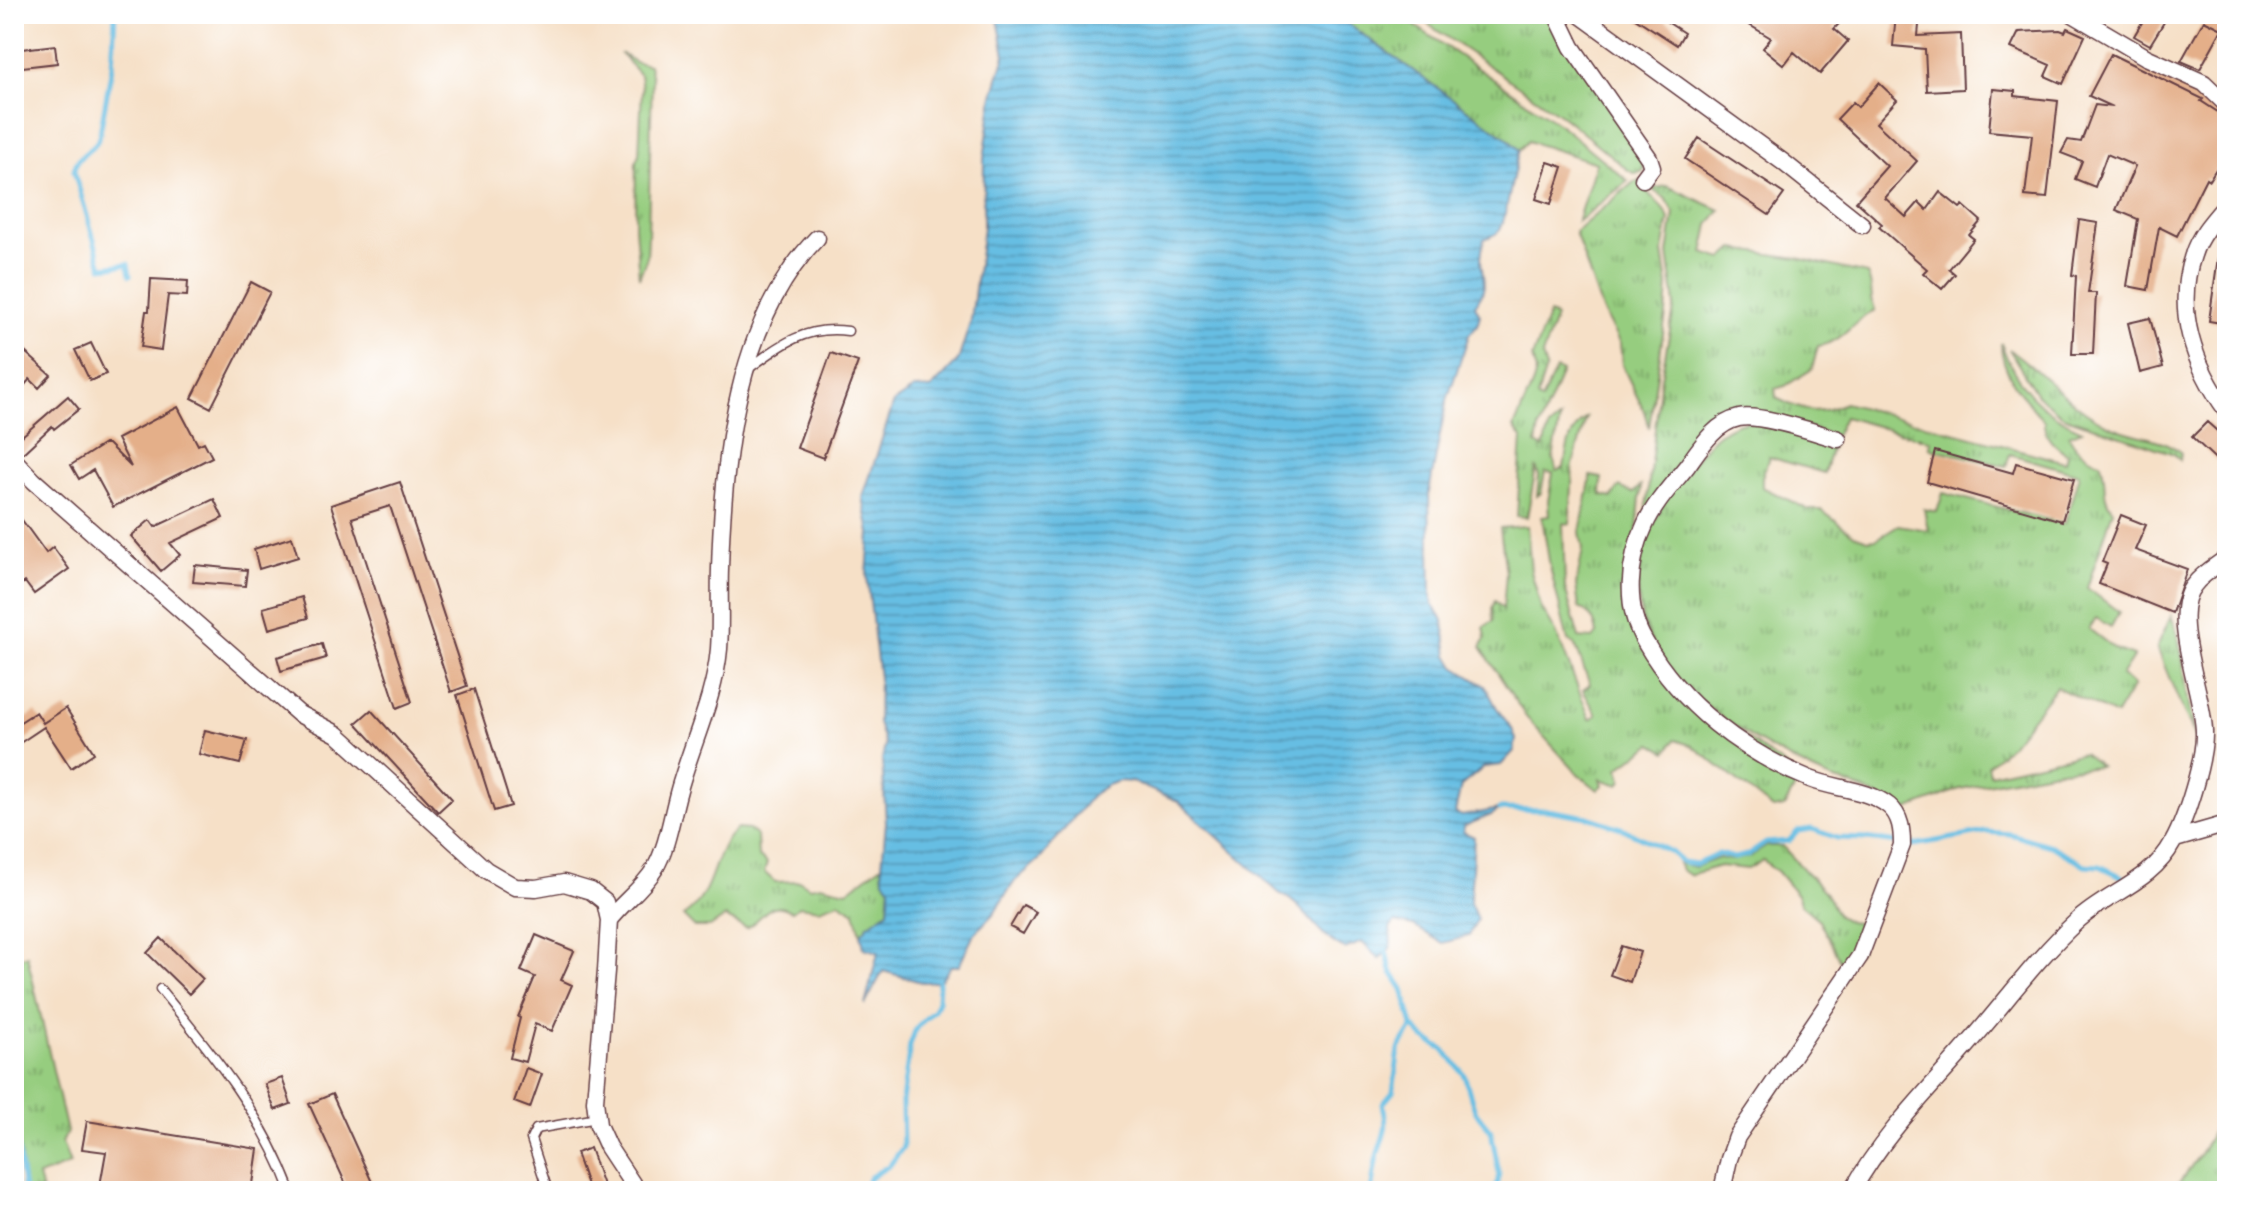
<svg xmlns="http://www.w3.org/2000/svg" width="2241" height="1205" font-family="'Architects Daughter',sans-serif">
<defs>
<pattern id="grass-tufts" width="24" height="20" patternUnits="userSpaceOnUse" patternTransform="scale(2)"><rect width="24" height="20" fill="#96cd7f"/><path d="M3 7l-1-3M5 7V3M7 7l1-3M15 17l-1-3M17 17v-4M19 17l1-3" fill="none" stroke="#7ca668"/></pattern>
<pattern id="water-rules" width="6" height="5" patternUnits="userSpaceOnUse" patternTransform="scale(2)"><rect width="6" height="5" fill="#66bee3"/><path d="M0 2.5h6" fill="none" stroke="#569ab8"/></pattern>
</defs>
<rect width="100%" height="100%" fill="#fff"/>
<filter id="ink" filterUnits="userSpaceOnUse"><feTurbulence type="fractalNoise" baseFrequency=".0125" numOctaves="2"/><feDisplacementMap in="SourceGraphic" scale="16" xChannelSelector="R" yChannelSelector="G"/><feConvolveMatrix kernelMatrix="1 2 1 2 8 2 1 2 1" color-interpolation-filters="sRGB"/></filter>
<filter id="wash" filterUnits="userSpaceOnUse"><feTurbulence type="fractalNoise" baseFrequency=".006" numOctaves="4" result="noise"/><feDisplacementMap in="SourceGraphic" scale="32" xChannelSelector="R" yChannelSelector="G"/><feGaussianBlur stdDeviation="1.8" result="paint"/><feColorMatrix in="noise" values="0 0 0 0 0 0 0 0 0 0 0 0 0 0 0 0 0 1.4 0 .05"/><feComposite in="paint" operator="in"/></filter>
<g filter="url(#wash)">
<rect width="100%" height="100%" fill="#f6e0c7"/>
<path fill="url(#grass-tufts)" stroke="#707655" stroke-width="2" d="M1334,14H1398L1559,124L1628,181L1577,222L1596,163L1528,141L1519,150L1507,138Z
M1413,14H1551L1645,164L1643,171L1636,174L1628,170L1565,118Z
M620,53L635,62L649,65L652,79L648,237L647,257L639,278L635,227L636,161L639,154L642,88L640,75Z
M1642,181C1647,198 1663,203 1669,219L1663,252L1668,285L1666,314L1649,428L1644,411L1622,365L1620,344L1602,310L1575,232L1634,182Z
M1667,186L1720,210L1709,225L1703,253L1723,259L1734,249L1798,258L1867,274C1874,287 1869,297 1875,310C1854,319 1845,342 1818,346L1812,369L1785,386L1775,389L1776,398C1804,412 1818,416 1845,403L2065,462L2067,454C2056,446 2043,436 2044,421C2025,399 2001,374 2001,343C2016,386 2041,412 2082,430L2069,435C2074,448 2087,457 2100,462C2109,481 2099,493 2113,510L2087,588L2119,612L2111,627L2096,618L2089,629L2115,649L2134,656L2121,676L2134,685L2116,715L2056,687L2011,745L1988,765L1990,774L2083,753L2100,766L2060,770L1960,789L1900,813C1878,789 1841,785 1813,771C1723,726 1598,651 1650,532C1657,516 1665,498 1676,484C1697,458 1716,422 1753,421L1834,441L1824,473L1769,457L1762,477V487L1809,510H1821L1854,535L1868,540L1876,539L1898,525L1928,530L1924,509L1937,512L1943,493L2065,524L2079,474L2010,454L2006,466L1929,448L1931,441L1844,417L1835,436L1753,411L1727,415L1718,421L1645,516L1661,378L1675,304L1668,254L1674,213L1665,198L1651,189Z
M1549,314L1556,317L1542,356L1546,369L1537,397L1541,401L1556,369L1562,372L1539,428L1536,444L1543,448L1549,428L1560,419L1553,459L1557,471L1564,468C1567,448 1569,431 1586,418L1573,465L1570,524L1563,523L1565,588L1579,638L1593,639L1597,634C1595,620 1591,615 1579,608L1576,585L1583,549L1580,532L1591,476L1602,478L1601,495L1612,498L1619,487L1633,493L1641,486L1636,543L1627,594L1675,687L1801,777L1784,807L1773,809L1693,746L1675,740L1667,752L1652,744L1619,768L1622,780L1619,785L1601,779L1603,785L1598,790L1577,773L1526,717L1481,647L1486,638L1484,627L1493,621L1492,609L1495,601L1503,609L1506,573L1500,528L1527,526L1531,571L1541,607L1556,632L1590,719L1597,715L1583,690L1590,685L1575,644L1568,641L1550,567L1542,517L1549,516L1548,501L1553,473L1545,472L1541,493L1537,496L1539,476L1536,467L1527,517L1517,516L1522,438L1514,428L1533,383L1536,372L1532,358Z
M2009,349C2045,374 2070,407 2110,426C2134,437 2159,436 2181,452L2180,460L2174,454L2063,416L2037,395Z
M2171,616C2187,654 2184,698 2196,737C2181,708 2169,678 2157,647Z
M737,829L749,830L757,836L758,856L767,863L764,872L775,882L800,881L810,887L820,885L847,891L882,865L883,878L890,887L888,911L868,925L861,934L855,912L839,902L819,909L799,906L792,911C767,898 766,917 746,928L725,917L710,927H694L683,916C717,894 710,851 737,829Z
M1767,846H1782L1825,892L1838,916L1849,922L1863,924L1877,905L1859,952L1846,964L1840,961L1819,920L1800,904L1798,896L1778,872L1763,860L1748,869L1720,866L1689,875L1681,870L1678,863L1695,867L1719,858L1732,860L1749,857Z
M27,955L67,1132L62,1143L70,1164L38,1176L42,1191H25L19,1142L14,1133V960Z
M2227,1102V1191H2172C2194,1164 2214,1138 2223,1104Z"/>
<path fill="url(#water-rules)" stroke="#586e87" stroke-width="2" d="M997,14H1334L1507,138L1519,150C1515,164 1505,223 1500,230C1496,235 1490,237 1484,239C1483,246 1481,253 1481,260C1482,281 1490,284 1475,305L1480,315L1477,325L1469,335L1446,403L1429,492L1431,594L1433,605L1443,620L1448,655L1455,667L1485,686L1498,710L1512,729L1516,739L1514,751L1501,765L1484,767L1461,786L1455,813L1462,816L1499,809L1491,815L1464,826L1463,832L1474,837L1470,903L1477,919L1469,936L1443,943L1413,926L1395,922L1390,928L1391,947L1379,959L1362,942L1345,949C1317,937 1306,905 1279,893L1178,801L1132,782L1119,781L1107,785L1093,794L1041,858L1015,881L993,914L974,934L959,966H951L939,982H921L883,971L865,1005L878,952L864,948L861,934L868,925L888,911L890,887L883,878L882,865L886,822L882,759L885,745L878,723L879,678L867,576L870,533L863,497L894,402L915,388L931,389L958,361L971,320L983,227L984,159L993,95L1005,55Z"/>
<g fill="none" stroke-linecap="round" stroke-linejoin="round">
<path stroke="#66bee3" stroke-width="5" d="M115,14L112,66L99,138C93,152 76,154 74,171L102,267L128,264L130,275
M1499,809L1547,810L1588,817L1621,828L1671,852L1682,862L1697,864L1719,854L1734,858L1748,855L1766,843L1789,841L1798,831L1812,829L1837,838L1867,839L1914,845L1986,832L2010,834L2051,846L2085,865L2100,866L2121,876L2126,882
M1386,951L1391,971L1403,989L1413,1026L1424,1038L1444,1050L1464,1074L1475,1111L1491,1131L1499,1173L1497,1185L1489,1191
M14,1136L17,1143L24,1191
M863,1191L869,1178L890,1165L903,1147L902,1101L910,1045L916,1028L934,1010L938,1001L939,982
M1371,1191C1374,1178 1374,1163 1379,1150C1386,1129 1388,1127 1383,1104L1393,1092L1399,1049L1413,1026"/>
</g>
<g id="blocks">
<path fill="#e4af89" d="M1629,14H1655L1684,33L1677,45Z
M1731,14H1848L1834,29L1848,41L1820,74L1794,52L1784,65L1763,48L1771,38Z
M1896,14H1920L1918,36L1961,34L1963,89L1927,91L1925,49L1893,46Z
M2147,14H2169L2150,45L2134,36Z
M2204,20L2222,29L2200,69L2181,61Z
M2067,28L2085,36L2063,84L2045,76L2050,65L2011,48L2019,32L2060,30L2065,32Z
M55,45L57,63L14,68V50Z
M2111,54L2203,99L2201,101L2227,118V152L2209,180L2206,178L2177,236L2159,227L2148,290L2127,286L2138,219L2116,210L2135,166L2107,154L2095,187L2075,179L2082,161L2061,153L2068,140L2081,142L2095,105L2113,107L2089,96Z
M1879,83L1897,100L1876,123L1917,161L1885,198L1906,217L1919,202L1927,210L1940,192L1960,208L1963,205L1981,221L1969,235L1974,239L1949,269L1955,274L1942,289L1923,273L1927,269L1879,227L1882,224L1856,201L1887,166L1837,119L1853,102L1858,107Z
M1993,89L2015,91V96L2058,101L2047,198L2025,196L2032,135L1989,131Z
M1699,138L1784,194L1769,215L1685,159Z
M1548,162L1563,167L1551,204L1536,199Z
M2079,220L2098,223L2088,293H2096L2093,354H2072L2076,276L2072,275Z
M2218,257H2227V324L2209,321Z
M151,279L188,281L187,296L168,295L161,350L141,347L146,311H149Z
M251,282L270,292L211,408L192,398Z
M2150,318L2163,367L2140,373L2128,323Z
M91,343L106,374L90,381L75,350Z
M25,352L51,375L39,388L30,379L14,397V364Z
M831,353L858,362L823,458L797,448Z
M68,396L79,409L54,429L52,426L23,453L14,449V443Z
M178,407L198,445L204,442L212,457L113,507L93,470L79,479L71,465L104,444H108L131,467L117,439Z
M2207,422L2227,440V470L2192,437Z
M1935,451L2013,473L2016,463L2074,479L2062,521L1927,482Z
M400,482L467,686L451,692L390,506L352,518L412,702L397,708L331,505Z
M214,499L223,518L170,543L180,555L161,571L131,536L150,520L155,527Z
M14,509L46,553L53,547L69,569L34,594L25,582L14,589Z
M2121,515L2146,525L2135,550L2187,569L2172,613L2099,584L2107,564L2102,562Z
M292,537L298,557L259,569L254,549Z
M195,565L247,570L245,586L193,582Z
M302,597L308,618L269,629L263,608Z
M322,644L326,658L281,671L277,657Z
M474,689L511,806L494,811L457,695Z
M66,708L94,753L71,768L44,727L14,747V726L36,712L43,723Z
M371,710L452,799L438,812L356,723Z
M205,730L247,740L240,764L199,754Z
M1023,905L1036,912L1023,934L1010,927Z
M536,935L574,951L561,980L572,985L552,1031L535,1024L525,1062L510,1058L520,1018L518,1017L535,977L521,971Z
M161,938L203,979L189,994L147,953Z
M1621,946L1640,952L1630,982L1610,975Z
M526,1068L542,1074L530,1108L514,1102Z
M282,1078L291,1104L275,1110L265,1084Z
M332,1094L376,1191H349L309,1104Z
M87,1121L258,1149L252,1191H99L106,1152L82,1149Z
M590,1148L605,1191H589L576,1153Z"/>
</g>
</g>
<g filter="url(#ink)">
<use href="#blocks" fill-opacity="0" stroke="#643c42" stroke-width="2"/>
<g fill="none" stroke-linecap="round" stroke-linejoin="round">
<defs>
<path id="lane" d="M747,370C780,345 806,325 848,331
M160,989C212,1053 262,1113 291,1191
M548,1191L531,1139L536,1129L597,1118"/>
<path id="street" d="M1556,14L1572,47L1649,158L1652,167L1643,179
M1579,14L1783,162L1862,225
M2073,14L2146,57L2204,83L2227,105
M2227,204C2214,219 2199,235 2193,255C2174,310 2194,366 2227,411
M14,460L34,481L299,714L337,734L486,870L515,887L536,888L564,883L591,891L605,902L609,920L606,971L595,1101L598,1125L608,1147L637,1191
M2175,839L2227,824
M609,920C622,903 642,889 654,870C669,845 672,811 681,783C694,739 715,695 719,649C721,622 719,596 720,569C723,458 736,322 817,238
M1722,1191L1729,1159L1737,1137L1860,956L1902,845C1902,831 1901,816 1889,806C1868,789 1835,789 1810,779C1743,752 1681,705 1645,642C1624,607 1628,561 1645,525C1654,504 1672,485 1687,466C1700,448 1715,423 1739,418C1759,413 1816,433 1838,439
M1852,1191C1884,1133 1930,1089 1972,1040C2007,1000 2037,958 2076,922C2108,892 2151,883 2173,842C2186,819 2205,759 2204,732C2204,694 2168,615 2194,585C2202,574 2216,566 2227,558"/>
</defs>
<use href="#lane" stroke="#643c42" stroke-width="11"/>
<use href="#street" stroke="#643c42" stroke-width="19"/>
<use href="#lane" stroke="#fff" stroke-width="8"/>
<use href="#street" stroke="#fff" stroke-width="16"/>
</g>
</g>
<rect width="2241" height="1205" fill="none" stroke="#fff" stroke-width="48"/>
</svg>
